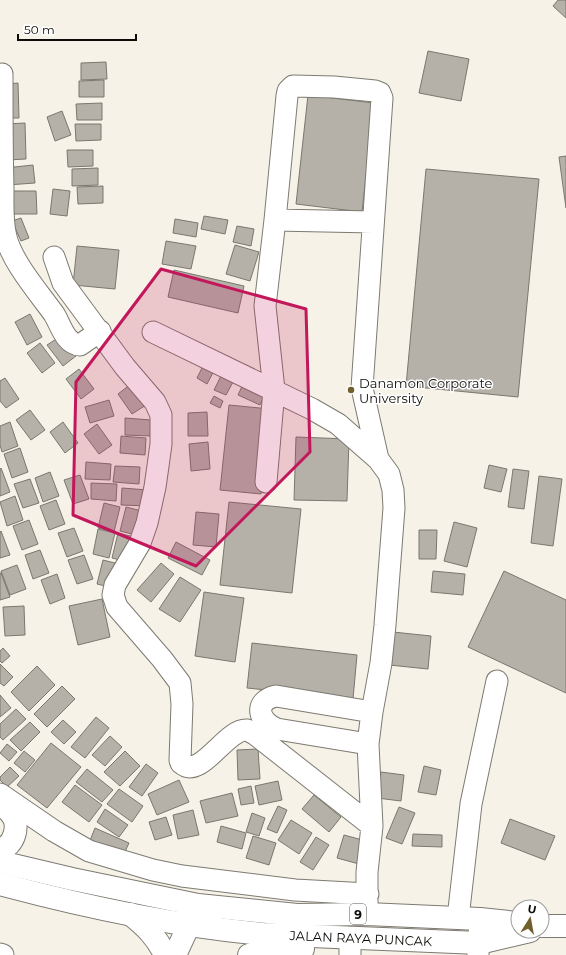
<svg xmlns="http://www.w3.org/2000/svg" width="566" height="955" font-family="Montserrat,sans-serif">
<rect width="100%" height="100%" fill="#f6f2e8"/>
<path fill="#b5b1a8" stroke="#7a776f" d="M558,0H566V18L553,6Z
M428,51L469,59L461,101L419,93Z
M106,62L107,79L81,80V63Z
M104,80V97H79V81Z
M18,83L19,118H8L7,84Z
M308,95L374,103L362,212L296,204Z
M102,103V120H77L76,104Z
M62,111L71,135L55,141L47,117Z
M25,123L26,159L7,160L6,124Z
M75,124H101V140L76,141Z
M67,150H93V166L68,167Z
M566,156V208L559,157Z
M33,165L35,183L7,185L5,168Z
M98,168V185L72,186V169Z
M426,169L539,179L518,397L406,386Z
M103,186V203L78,204L77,187Z
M53,189L70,191L67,216L50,214Z
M9,191H36L37,214H9Z
M204,216L228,220L225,234L201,229Z
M21,218L29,238L21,241L12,221Z
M175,219L198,223L196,237L173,233Z
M237,226L254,229L251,246L233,242Z
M166,241L196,246L191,269L162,264Z
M235,245L259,252L250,281L226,274Z
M77,246L119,250L115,289L73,285Z
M174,270L244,286L238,313L168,297Z
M30,314L42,337L27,345L15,322Z
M61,336L76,356L63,366L47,345Z
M40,343L55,363L42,373L27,353Z
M205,362L216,367L207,384L197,378Z
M79,369L94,389L81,399L66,379Z
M221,376L233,382L226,395L214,390Z
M5,378L19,399L6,408L0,401V381Z
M244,382L266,392L260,405L238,395Z
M131,384L146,405L132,414L118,394Z
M214,396L223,401L220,408L210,403Z
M109,400L114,416L90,423L85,407Z
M229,405L270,409L261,494L220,490Z
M30,410L45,430L31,440L16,420Z
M207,412L208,436H188V413Z
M125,418L151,420L150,436L125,435Z
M10,422L18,446L2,452L0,445V426Z
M63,422L78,443L65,453L50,432Z
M97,424L112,445L99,454L84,434Z
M121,436L146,438L145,455L120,453Z
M296,437L349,439L347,501L294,500Z
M208,442L210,469L191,471L189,444Z
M20,448L28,472L12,478L4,454Z
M86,462L111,464L110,480L85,479Z
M489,465L507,469L501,492L484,488Z
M115,466L140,467L139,484L113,482Z
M1,468L10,492L0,496V469Z
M513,469L529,471L524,509L508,507Z
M50,472L59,496L43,502L35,478Z
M80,475L89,499L73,504L64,480Z
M539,476L562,479L553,546L531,543Z
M30,479L39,503L23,508L14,484Z
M91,483L117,484L116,501L91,499Z
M122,488L148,490L147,506L121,505Z
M15,496L23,520L7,526L0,502Z
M56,500L65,524L49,530L40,506Z
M229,502L301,509L292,593L220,585Z
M104,503L120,507L114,532L98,528Z
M126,507L142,511L136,535L120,531Z
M196,512L219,514L216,547L193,545Z
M29,520L38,544L22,550L13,526Z
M454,522L477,528L467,567L444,561Z
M74,528L83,551L67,557L58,533Z
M98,529L115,533L109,558L93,554Z
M419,530H437L436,559H419Z
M1,531L10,555L0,558V532Z
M118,533L134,537L128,562L112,558Z
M176,542L210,560L202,575L168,558Z
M40,550L49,573L33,579L25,555Z
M84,555L93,579L77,584L68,560Z
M103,560L119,564L114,588L97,584Z
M161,563L174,574L151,602L137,590Z
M17,565L26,589L10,595L1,571Z
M433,571L465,574L463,595L431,592Z
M504,571L566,600V693L468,647Z
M0,573H1L10,597L0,600Z
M57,574L65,598L50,604L41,580Z
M180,577L201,590L180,622L159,609Z
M204,592L244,598L235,662L195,656Z
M102,599L110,637L78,645L69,606Z
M24,606L25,635L5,636L3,607Z
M393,632L431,636L428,669L389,665Z
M252,643L357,655L353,699L247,688Z
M3,648L10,656L2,663L0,661V651Z
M0,664L13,677L4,686L0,683Z
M37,666L55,685L29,711L11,692Z
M62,686L75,699L47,727L34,714Z
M0,695L11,708L0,717Z
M16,709L26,719L3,740L0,737V724Z
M96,717L109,728L85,758L71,747Z
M63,720L76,732L64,744L51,732Z
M30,722L40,732L21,751L10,740Z
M110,736L122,747L105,766L92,755Z
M51,743L81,767L47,808L17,785Z
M7,744L17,752L9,761L0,753Z
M258,749L260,779L238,780L237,750Z
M24,751L35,760L25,772L14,763Z
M125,751L140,766L120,786L104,772Z
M146,764L158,773L142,796L129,787Z
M424,766L441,770L436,795L418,792Z
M10,767L19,776L7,787L0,780V777Z
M87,769L113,790L102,802L76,782Z
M381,772L404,775L401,801L377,798Z
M179,780L189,802L157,815L148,794Z
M278,781L282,800L259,805L255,786Z
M75,785L102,805L89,822L62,802Z
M251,786L254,803L241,805L238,789Z
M119,789L143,806L132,822L107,804Z
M232,793L238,816L206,823L200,801Z
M314,795L341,817L329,832L302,809Z
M278,806L287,810L277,833L267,829Z
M399,807L415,813L402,844L386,838Z
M105,809L128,825L119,837L97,822Z
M193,810L199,835L178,839L173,815Z
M252,813L265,818L259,836L246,832Z
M166,817L172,835L155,840L149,822Z
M510,819L555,836L545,860L501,843Z
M291,820L312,833L299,854L278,840Z
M221,826L246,833L242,849L217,842Z
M95,828L129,843L122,858L89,843Z
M413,834L442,835V847L412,846Z
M344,835L366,841L359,864L337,858Z
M253,836L276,843L269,865L246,858Z
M316,837L329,845L313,870L300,862Z"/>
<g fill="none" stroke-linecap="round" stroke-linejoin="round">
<defs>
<path id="minor" d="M2,74C2,112 2,150 3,189C3,205 2,222 6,237C12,262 39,293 54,314C61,325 65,344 80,345L100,331
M275,220L373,222
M54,257L63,283L125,367L155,402L161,415V444L158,466L155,487L147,523L140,543L115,585L113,595L117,607L162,659L180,683L182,704L180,760L181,763C201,781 226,728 247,730C250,731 253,733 256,735L372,826
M153,332L312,409L338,424L378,459L389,474L393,490L394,508L385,625L381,663L372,712L368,744L372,826L367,872V914
M266,482L274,390L265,306L275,220L287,96L288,91L293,86L334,87L375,91L380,93L382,98L362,388L378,459
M368,744L277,729C258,722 253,701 276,696L372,712
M0,794L54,831L89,851L153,870L182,876L295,890L368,894
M458,918L471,804L497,681
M350,948V955
M0,954L3,955
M478,955L480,919"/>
<g id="highway">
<path d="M0,803C4,807 9,810 12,815C20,825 14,847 0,849"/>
<path d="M0,862L72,879L198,905L297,915L367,914L480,919L518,923"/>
<path id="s1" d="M0,884C86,907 174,926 263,934L479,943L530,931"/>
<path d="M130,914C145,926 157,937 165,955"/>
<path d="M542,926H566"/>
<path d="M175,955L195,912"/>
<path d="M249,955L262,951L303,949"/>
</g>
</defs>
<use href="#minor" stroke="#7d7a72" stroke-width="23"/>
<use href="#highway" stroke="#7d7a72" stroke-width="24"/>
<use href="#minor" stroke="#fff" stroke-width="21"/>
<use href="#highway" stroke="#fff" stroke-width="22"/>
</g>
<path fill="#c2185b" fill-opacity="0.2" stroke="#c2185b" stroke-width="3" stroke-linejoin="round" d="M161,269L306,309L310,452L196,566L73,515L76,382Z"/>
<circle fill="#735f2e" stroke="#fff" stroke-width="1.5" cx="351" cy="390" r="4"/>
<g text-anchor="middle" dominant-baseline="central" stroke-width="3" stroke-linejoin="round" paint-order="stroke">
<rect fill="#fff" stroke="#565553" stroke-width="1" x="350" y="904" width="16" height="20" rx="3"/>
<g font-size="12" font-weight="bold" fill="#0d0c09">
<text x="358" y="914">9</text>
</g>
<g font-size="13" fill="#0d0c09" stroke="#fff" text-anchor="start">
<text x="359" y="383">Danamon Corporate<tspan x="359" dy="15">University</tspan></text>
</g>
<g font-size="13" fill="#0d0c09" stroke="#fff">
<text stroke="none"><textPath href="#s1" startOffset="366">JALAN RAYA PUNCAK</textPath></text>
</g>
</g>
<g transform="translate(530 919) rotate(11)"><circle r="19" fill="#ffffff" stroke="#9e9e9d"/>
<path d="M0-3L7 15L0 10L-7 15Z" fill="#735f2e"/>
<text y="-6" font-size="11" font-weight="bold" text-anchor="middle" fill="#0d0c09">U</text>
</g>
<path d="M18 34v6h118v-6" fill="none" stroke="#0d0c09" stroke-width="2"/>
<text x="24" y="34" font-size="12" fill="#0d0c09" stroke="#ffffff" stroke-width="3" paint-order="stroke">50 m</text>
</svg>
